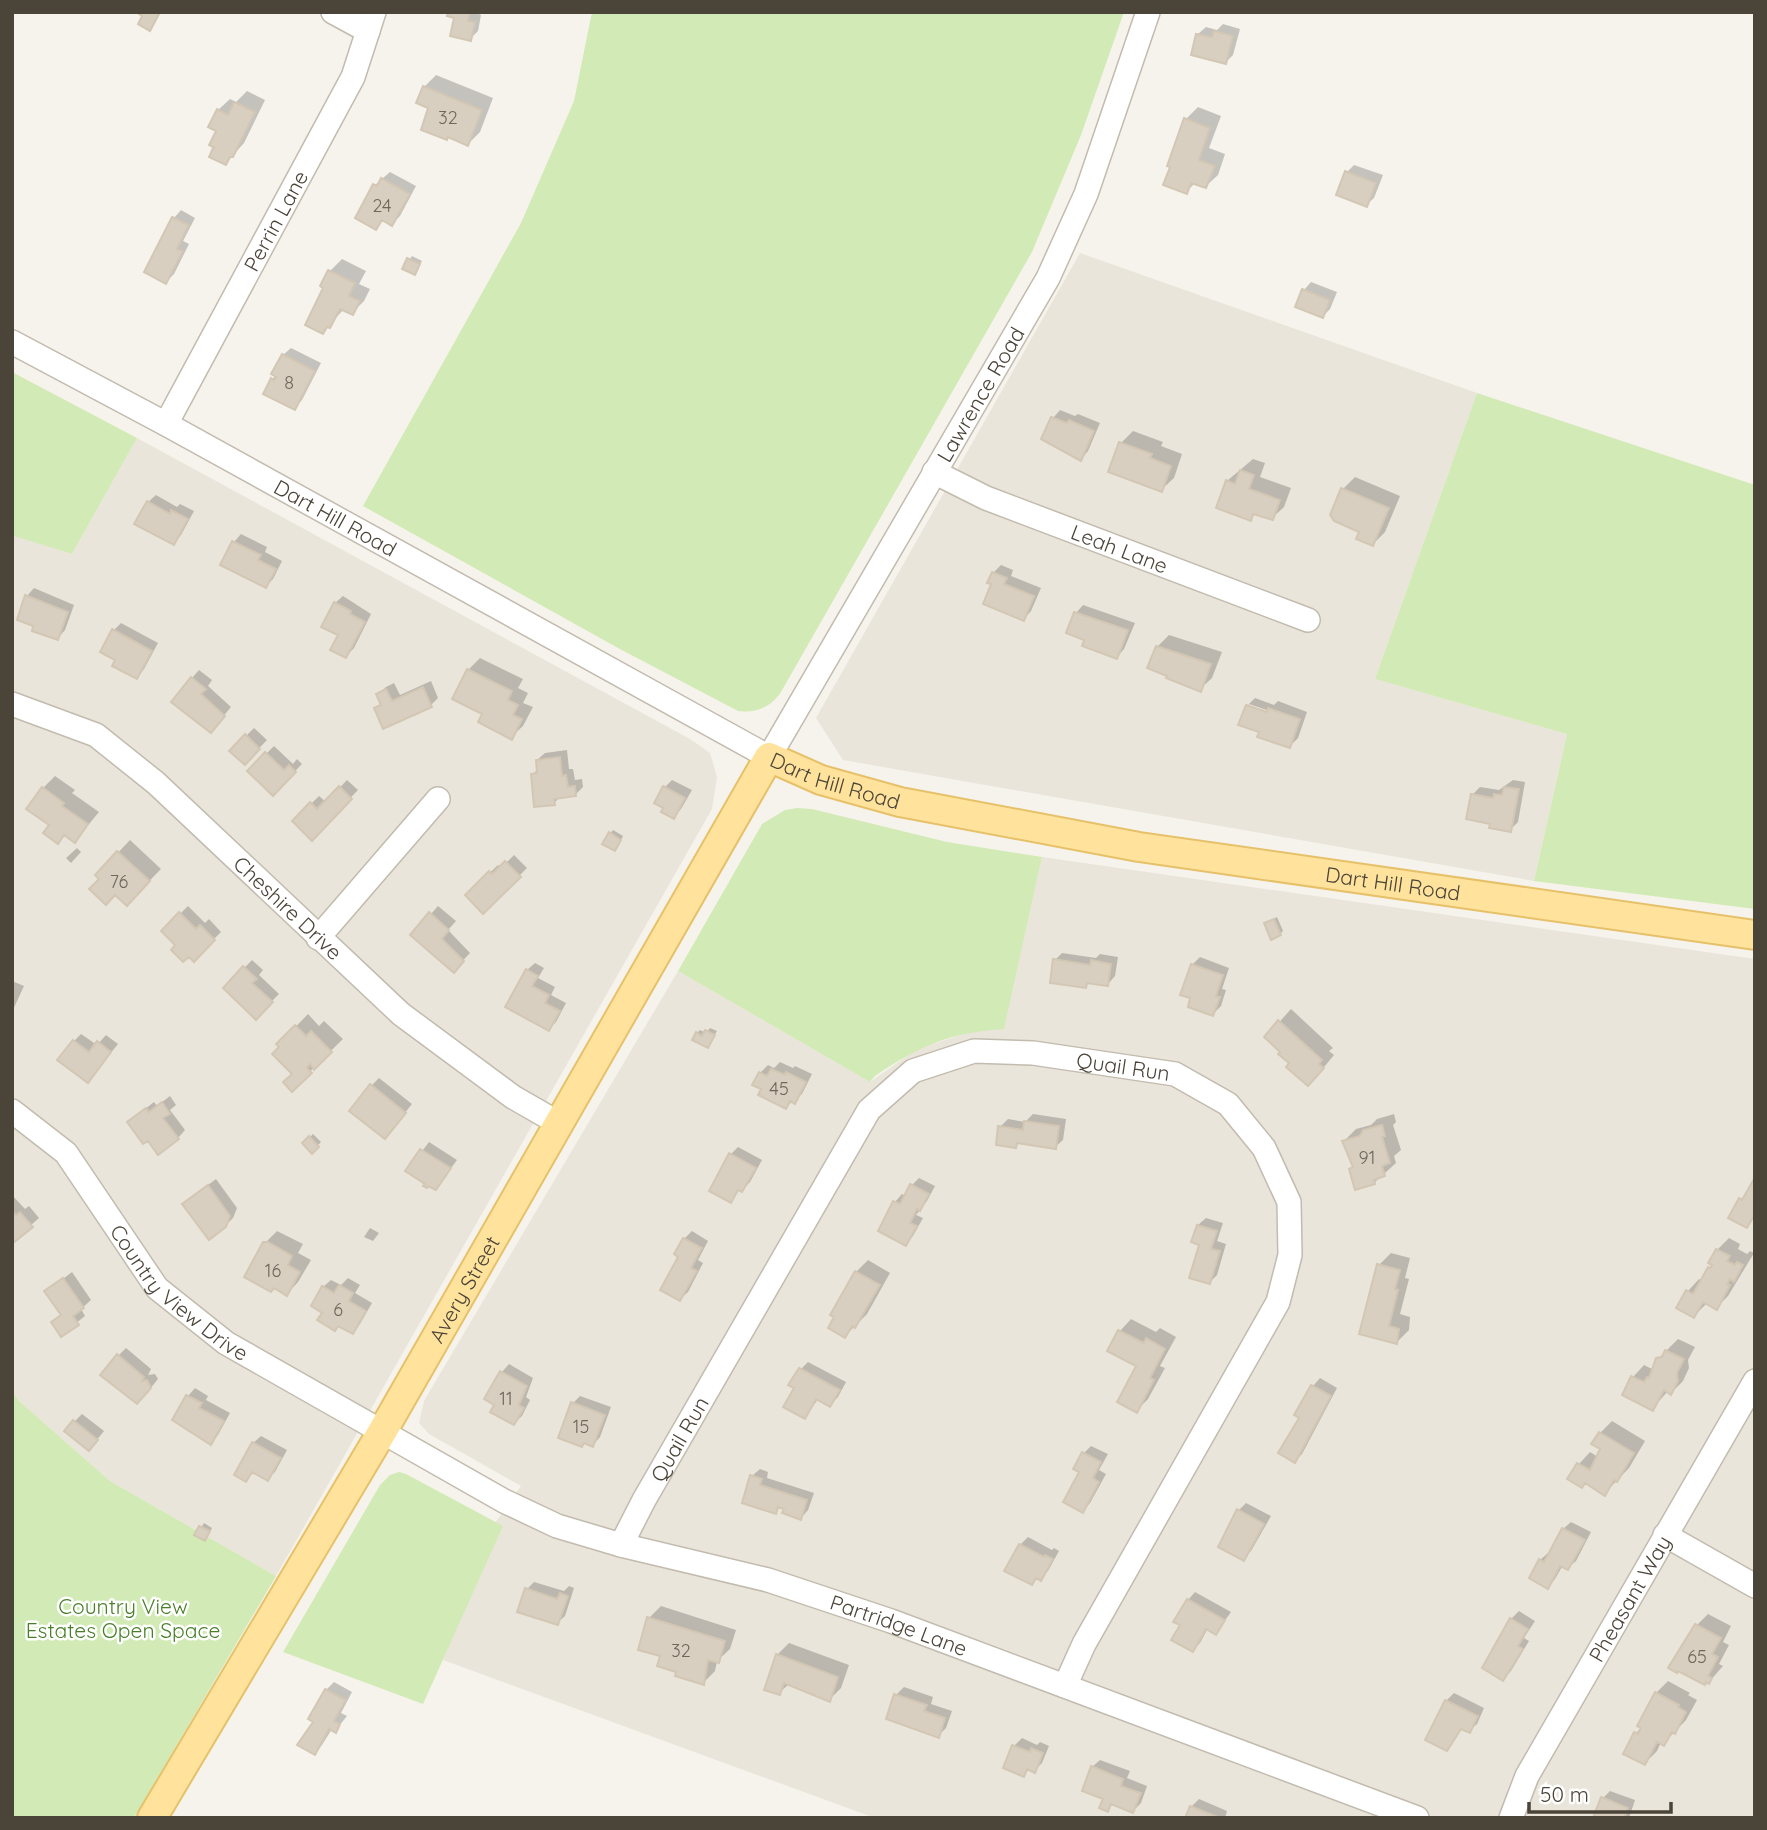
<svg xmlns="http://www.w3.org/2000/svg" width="1767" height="1830" font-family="Quicksand,sans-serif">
<rect width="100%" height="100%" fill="#f6f3ec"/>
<path fill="#eae5da" d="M1080,253L1477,393L1375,679L1567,734L1534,881L843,760L816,718Z
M137,438L690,739L710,753L717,777L712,809L276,1576L110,1481L19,1401L12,1391V542L14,535L72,554Z
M1042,857L1755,959V1818H875L443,1660L495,1523L521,1486L429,1434L419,1423L424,1401L678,971L870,1082L917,1049L973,1031L1004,1028Z"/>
<path fill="#d2eab5" d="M592,12H1124L1081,135L1032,252L781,692C770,708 756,713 738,711L618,648L363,506L521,223L574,101Z
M12,372L137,438L72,554L14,536L12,542Z
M1477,393L1755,485V909L1534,881L1567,734L1375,679Z
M797,808L812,809L947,842L1042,857L1004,1029C951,1032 919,1046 875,1076L870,1082L678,971L762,824L785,810Z
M12,1391L19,1401L110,1481L276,1576L134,1818H12Z
M399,1472L406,1474L503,1526L423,1704L283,1652L380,1485L390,1475Z"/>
<path fill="#0003" fill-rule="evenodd" d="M450,12H475L481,15L478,31L470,39L456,16Z
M1223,24L1240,29L1233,55L1226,62L1198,34L1206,27L1217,30Z
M436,75L493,98L480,132L468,144L449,136L447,138L430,107L424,87Z
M247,91L265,100L244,143L226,163L217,147L218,110L230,99L236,102Z
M1198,107L1221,116L1209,148L1225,154L1218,175L1206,186L1195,183L1186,192V119Z
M1354,165L1383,175L1374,198L1366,205L1347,172Z
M390,172L416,186L400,216L392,224L384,219L376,228L375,185Z
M181,210L195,218L183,241L189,244L174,274L166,282L174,218Z
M412,256L422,261L414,273L404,268Z
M342,259L366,271L359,284L370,289L364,301L352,313L344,309L323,332L325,287L322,286L330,271Z
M1311,282L1337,292L1330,309L1323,316L1304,290Z
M291,348L321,363L302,400L295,408L272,379L277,375L283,355Z
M1060,410L1075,416L1078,414L1100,423L1088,451L1081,459L1044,438L1053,418Z
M1133,431L1163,442L1161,446L1182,454L1174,478L1162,489L1111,471L1121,443Z
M1253,459L1265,463L1260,477L1291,488L1284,507L1272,518L1256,513L1250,519L1227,481Z
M1355,477L1400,496L1385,532L1373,544L1361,531L1332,515L1343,489Z
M156,495L177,507L180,504L194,511L181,535L174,543L148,502Z
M241,534L267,547L265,552L282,561L273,579L266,586L222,564L234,542Z
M1001,565L1013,570L1011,576L1041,588L1031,611L1024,619L993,583V573Z
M34,588L74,605L65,630L58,638L36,625L19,619L27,596Z
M343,596L371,614L354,648L346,656L335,603Z
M1083,605L1135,623L1124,649L1117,657L1087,639L1076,613Z
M121,623L158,643L144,669L137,677L117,660L114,630Z
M1169,635L1222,652L1212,678L1200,689L1157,647Z
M480,658L523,679L518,688L528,693L523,703L533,707L523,726L511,737L484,714L454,698L468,670Z
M199,670L212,680L208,686L231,707L211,731L192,678Z
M431,681L438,698L431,705L376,709L382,703L378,694L386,687L394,683L400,695Z
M1255,698L1274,705L1278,701L1307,712L1298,738L1290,746L1261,731L1247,706ZM1249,704L1276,713L1275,717L1249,708Z
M254,728L267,740L245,763L232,750Z
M274,746L293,764L297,759L302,764L273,794L249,771Z
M567,750L569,769H573L575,780L582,779L583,787L575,795L561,796L554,803L533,774L538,769L537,760L545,753Z
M55,776L75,790L72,793L99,812L75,841L66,834L58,842L51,824L43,788Z
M347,780L358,790L312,838L294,821L319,796L326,802Z
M672,780L692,790L681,809L673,817L665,787Z
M1513,780L1525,782L1518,822L1510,830L1492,822L1473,794L1480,787L1499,790Z
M613,830L623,836L618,846L610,834Z
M130,840L161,869L127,904L97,875Z
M77,848L81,852L71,863L66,858Z
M514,855L527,868L483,912L467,895L498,865L501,868Z
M188,906L205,923L209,919L221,932L194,959L163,931Z
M438,906L456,921L448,930L470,953L454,970L431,914Z
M1277,917L1283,931L1280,934L1266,924Z
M1062,953L1096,958L1100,954L1118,957L1115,976L1108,984L1090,981L1086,986L1055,960Z
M1200,957L1229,968L1222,989L1226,990L1221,1006L1213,1014L1192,965Z
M252,960L263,970L259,975L279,994L256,1017L225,988Z
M535,963L544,968L538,978L555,987L551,995L566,1003L556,1022L549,1029L507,1006L527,970Z
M12,981L24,986L12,1012Z
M1291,1009L1333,1048L1329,1051L1334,1055L1320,1072L1291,1063L1283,1052L1266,1037Z
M308,1014L319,1026L324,1021L343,1039L292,1089L294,1074L279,1044Z
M710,1028L717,1031L708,1046L697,1033L700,1030L706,1033Z
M81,1034L97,1045L106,1035L118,1044L88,1081L74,1041Z
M780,1062L793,1068L795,1066L812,1074L802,1094L786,1107L760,1073L768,1065L774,1068Z
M379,1078L412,1104L392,1129L372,1085Z
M170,1096L176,1105L170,1110L185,1130L178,1138H148L129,1122L154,1102L157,1106Z
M1033,1114L1066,1119L1063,1140L1055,1147L1020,1142L1016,1146L1000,1127L1008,1119L1025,1122Z
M1394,1114L1396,1122L1393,1125L1401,1150L1394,1156L1396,1163L1374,1183L1351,1169L1354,1166L1344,1141L1356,1129L1371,1125L1377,1119Z
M313,1134L321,1142L312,1151L304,1143Z
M429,1142L457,1160L436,1188L408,1170Z
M738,1147L762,1160L750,1182L742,1190L740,1189L730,1201L731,1154Z
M919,1178L935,1186L927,1201L916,1215L923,1218L913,1236L906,1244L895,1202L902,1194L906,1196L912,1185Z
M216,1179L237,1208L233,1218L225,1226L192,1197Z
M12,1195L25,1209L29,1206L39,1218L12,1242Z
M1206,1218L1223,1223L1217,1241L1226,1244L1217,1275L1209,1283L1198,1225Z
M370,1228L379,1233L373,1241L364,1237Z
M277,1231L303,1244L298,1253L311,1260L298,1282L287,1294L265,1243Z
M692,1231L708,1241L698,1260L703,1263L688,1292L680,1299L681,1256L684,1239Z
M1729,1238L1740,1244L1738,1249L1747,1254L1750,1251L1754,1253L1728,1296L1716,1308L1707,1303L1694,1316L1688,1291L1699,1279L1702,1281L1714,1264L1717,1250Z
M1391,1253L1410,1258L1405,1278L1409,1279L1400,1314L1410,1317L1409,1330L1397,1342L1361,1333L1379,1265Z
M868,1260L890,1273L867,1314L845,1336L856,1272Z
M72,1272L91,1300L81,1309L85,1316L61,1335L53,1323L62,1314L47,1291Z
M348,1278L360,1285L355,1293L372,1303L360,1324L353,1332L324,1312L323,1287L331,1280L341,1285Z
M1131,1319L1156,1332L1160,1328L1176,1337L1160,1366L1165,1368L1148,1399L1137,1410L1138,1366L1120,1331Z
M1678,1339L1695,1347L1688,1360L1689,1368L1683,1381L1671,1393L1668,1391L1653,1408L1633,1377L1644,1365L1654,1370L1658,1359Z
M126,1348L151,1369L148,1375L155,1374L158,1379L145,1395L118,1356Z
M808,1362L846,1382L838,1397L830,1405L819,1398L805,1417L796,1387L801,1369Z
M509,1364L533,1378L526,1397L530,1400L522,1416L514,1423L497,1404L486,1399L502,1372Z
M1320,1378L1337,1388L1302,1454L1295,1461L1301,1417L1296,1415L1313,1386Z
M195,1388L208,1396L206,1400L230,1413L218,1435L211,1443L188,1396Z
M580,1396L611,1407L600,1437L593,1445L573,1403Z
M82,1414L104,1431L96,1441L74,1422Z
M1612,1421L1645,1441L1629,1468L1605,1493L1585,1482L1570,1479L1579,1464L1590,1452L1598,1457L1602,1448L1600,1433Z
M261,1436L287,1450L275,1472L267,1479L254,1472L246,1480L253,1443Z
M1091,1446L1108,1454L1099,1470L1106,1474L1090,1503L1083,1511L1081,1471L1084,1453Z
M760,1469L768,1472L767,1478L814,1493L808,1510L801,1518L781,1506L775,1512L752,1476Z
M1246,1503L1271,1516L1251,1551L1243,1559L1239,1510Z
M1571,1522L1591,1532L1576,1561L1568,1568L1563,1565L1555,1579L1548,1587L1540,1560L1548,1553L1550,1554L1563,1529Z
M204,1523L212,1528L208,1535L197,1534Z
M1028,1537L1052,1550L1054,1548L1059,1551L1048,1571L1031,1583L1020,1545Z
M534,1582L564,1591L569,1586L574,1588L565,1616L557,1623L527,1589Z
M1195,1592L1231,1612L1216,1633L1208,1628L1200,1643L1192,1650L1182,1625L1188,1600Z
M661,1606L736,1630L730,1649L717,1661L715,1671L703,1683L678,1670L662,1655L649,1618Z
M1519,1611L1535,1621L1524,1638L1529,1641L1511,1671L1503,1679L1511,1619Z
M1708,1614L1731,1626L1723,1642L1729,1645L1719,1664L1723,1666L1709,1682L1696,1626Z
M789,1643L849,1665L841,1688L829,1700L789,1684L779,1693L777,1655Z
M1668,1681L1690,1693L1688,1695L1697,1700L1686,1720L1664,1743L1661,1742L1657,1751L1645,1763L1636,1733L1642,1727L1656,1693Z
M334,1682L352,1692L341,1713L347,1716L335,1731L332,1729L322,1745L315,1753L316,1721L326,1690Z
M904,1687L933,1697L931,1704L952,1711L946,1728L938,1736L888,1718L896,1695Z
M1454,1693L1484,1708L1477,1724L1469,1731L1463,1728L1447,1748L1446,1701Z
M1022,1738L1037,1745L1040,1742L1049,1746L1042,1763L1034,1771L1030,1769L1023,1775L1005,1767L1014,1746Z
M1100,1760L1130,1771L1127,1778L1147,1786L1141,1803L1133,1811L1114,1803L1107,1810L1105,1798L1092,1767Z
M1610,1791L1635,1800L1629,1818H1595L1603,1798Z
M1199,1799L1227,1811L1225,1818H1187L1191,1807Z"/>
<path fill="#d8cfc1" stroke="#d3c7b4" stroke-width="2" d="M136,12H160L150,31L138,24L142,16Z
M448,12H470L468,21L475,22L471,41L450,36L454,18L447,16Z
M1214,31L1233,36L1226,64L1191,55L1196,34L1212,37Z
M423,86L482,110L468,146L448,137L447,140L421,130L428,108L416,103Z
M234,102L255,112L233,157H230L226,165L209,157L213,148H215L209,145L216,131L208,127L217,109L228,115Z
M1184,118L1210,128L1199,160L1215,166L1206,188L1191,183L1187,194L1163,185L1170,167L1167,166Z
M1345,171L1376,183L1367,207L1336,195Z
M381,178L410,194L392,226L382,220L376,230L355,218L373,184L377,186Z
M172,217L189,225L177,249L183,251L166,284L144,272Z
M407,258L420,264L415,275L402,269Z
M328,270L355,283L349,296L360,301L353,315L340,309L330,328L327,327L323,334L305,325L323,288L320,286Z
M1302,289L1330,300L1323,318L1295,307Z
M282,354L315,371L295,410L263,394L271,378L274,380L276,377L271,374Z
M1051,417L1067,423L1069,420L1094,431L1081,461L1041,439Z
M1119,442L1152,454L1150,458L1171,466L1162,492L1108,472Z
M1240,470L1254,475L1249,489L1280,500L1273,520L1253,514L1251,521L1216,508L1226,480L1235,484Z
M1341,488L1389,508L1373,546L1356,539L1359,532L1334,521L1330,515Z
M147,501L170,514L171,510L188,519L174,545L134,524Z
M232,541L261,555L258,560L276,569L266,588L220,565Z
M992,572L1007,578L1004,584L1034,596L1024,621L983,604L991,584L987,583Z
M25,595L68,612L58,640L32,631L33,626L17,620Z
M334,602L351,611L350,614L365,622L346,658L330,650L338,635L321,627Z
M1074,612L1128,630L1117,659L1082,646L1084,640L1066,633Z
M112,629L152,651L137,679L112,666L115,660L100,652Z
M1156,646L1211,664L1201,692L1166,678L1167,676L1147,668Z
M467,669L512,691L508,700L518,705L513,715L522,719L512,740L478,722L482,714L452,699Z
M191,677L206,689L201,694L225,716L211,733L171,702Z
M423,687L432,707L383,729L374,708L381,705L376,694L386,689L392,701Z
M1246,705L1267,712L1268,708L1300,719L1290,748L1257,737L1259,732L1238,725Z
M245,734L260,749L245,765L229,751Z
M265,752L284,770L289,765L296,772L273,796L247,771Z
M560,757L562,776L566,775L568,787L575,786L576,796L554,799L555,805L534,807L531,774L537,773L536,760Z
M339,786L352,799L312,841L292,821L310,802L317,809Z
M663,786L685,798L674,819L661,812L663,808L654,803Z
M42,787L64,803L62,806L88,824L75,843L64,835L58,844L43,833L49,825L26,809Z
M1504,787L1519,789L1511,832L1489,828L1490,824L1466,819L1471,794L1493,798L1494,794L1502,795Z
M609,832L621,840L615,851L602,844Z
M117,851L150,881L127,906L115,895L106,905L89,889L99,879L95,875Z
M505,861L521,877L483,914L465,895L489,871L492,874Z
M179,912L196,929L200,925L215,940L194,962L189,957L183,962L171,950L175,945L161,931Z
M429,912L449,930L442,939L464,961L454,973L410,935Z
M1274,919L1281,935L1271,940L1264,923Z
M1053,959L1090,965L1091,960L1111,964L1108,986L1087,983L1086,988L1050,983Z
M1191,964L1223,975L1216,996L1220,997L1213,1016L1188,1007L1190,998L1180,995Z
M243,966L257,979L252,983L273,1002L256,1020L223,988Z
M526,969L538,976L532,986L549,995L545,1003L560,1011L549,1031L505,1007Z
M1278,1020L1322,1060L1319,1064L1324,1068L1308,1086L1286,1067L1289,1063L1278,1054L1280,1052L1264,1037Z
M295,1025L306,1036L311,1031L332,1052L314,1070L310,1064L307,1068L312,1073L292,1092L283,1082L292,1074L272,1054L279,1047L276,1044Z
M705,1030L715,1035L708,1048L692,1040L696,1032L702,1036Z
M73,1040L89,1052L97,1041L111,1052L88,1083L57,1060Z
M771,1069L785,1075L786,1072L806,1082L795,1104L790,1101L786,1109L758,1095L761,1089L752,1085L759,1072L767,1076Z
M370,1084L406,1113L385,1139L349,1111Z
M162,1102L170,1114L163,1118L179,1139L158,1155L148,1141L143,1144L127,1122L146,1108L149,1112Z
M1024,1121L1059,1126L1056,1149L1017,1143L1016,1148L996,1145L998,1126L1023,1130Z
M1382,1125L1385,1136L1382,1137L1390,1163L1382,1166L1385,1176L1374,1180L1375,1184L1355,1190L1349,1169L1353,1167L1342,1141L1360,1136L1363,1130Z
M309,1136L319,1147L312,1154L302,1143Z
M420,1149L451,1168L436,1190L428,1186L427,1188L423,1186L425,1184L405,1171Z
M729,1153L756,1168L742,1192L738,1190L731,1203L709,1191Z
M1755,1177V1214L1747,1228L1728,1218L1739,1198L1742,1200Z
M910,1184L929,1194L920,1211L917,1209L910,1223L917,1226L906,1246L878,1231L893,1201L900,1204Z
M208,1185L230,1216L226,1227L209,1240L182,1204Z
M12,1211L16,1215L20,1212L33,1227L12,1244Z
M1197,1225L1217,1231L1211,1249L1220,1251L1210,1284L1189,1278L1199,1245L1191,1242Z
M683,1238L702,1248L691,1268L697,1271L680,1301L660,1290L678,1257L674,1254Z
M263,1242H268L292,1256L288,1265L300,1272L287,1296L274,1288L271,1292L244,1277Z
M1716,1249L1730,1256L1727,1261L1735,1265L1737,1262L1743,1265L1734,1282L1730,1279L1727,1284L1730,1285L1717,1310L1703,1302L1694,1318L1676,1308L1686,1290L1693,1294L1708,1267L1710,1268L1712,1265L1708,1263Z
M1377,1264L1400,1270L1395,1289L1398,1290L1389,1326L1399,1329L1397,1344L1359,1334Z
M855,1271L880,1285L855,1328L852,1326L845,1338L828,1328L834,1317L830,1315Z
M63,1278L84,1308L73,1316L79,1325L61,1337L51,1322L61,1315L44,1291Z
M339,1285L353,1293L349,1301L366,1311L353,1334L338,1326L335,1331L317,1320L322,1313L311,1306L322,1286L334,1293Z
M1118,1330L1144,1343L1146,1338L1165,1349L1150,1378L1154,1380L1137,1413L1117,1402L1136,1366L1107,1351Z
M1665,1350L1684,1359L1677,1373L1678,1381L1671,1395L1664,1390L1653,1411L1622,1395L1631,1376L1644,1382L1647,1377L1649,1378L1656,1358L1662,1357Z
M117,1354L144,1377L142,1381L147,1380L151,1388L137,1404L100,1375Z
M799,1368L840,1390L830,1407L816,1399L805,1419L783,1407L794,1388L788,1385Z
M500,1371L527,1386L519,1405L524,1408L514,1425L490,1412L494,1405L484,1399Z
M1311,1385L1331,1396L1295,1463L1278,1453L1299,1418L1294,1415Z
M186,1395L202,1403L199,1408L224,1421L211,1445L172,1420Z
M571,1402L605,1415L593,1447L584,1443L582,1447L558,1438Z
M73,1420L98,1440L89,1451L64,1431Z
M1599,1432L1634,1453L1617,1482L1614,1480L1605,1496L1585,1483L1582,1488L1567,1479L1577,1463L1590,1470L1600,1449L1591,1444Z
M252,1442L281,1458L268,1481L252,1472L246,1482L234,1475Z
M1082,1452L1101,1462L1093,1478L1099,1482L1083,1513L1063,1502L1079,1472L1073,1469Z
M750,1475L762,1479L760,1485L807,1500L801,1520L782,1513L784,1509L778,1507L776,1514L742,1503Z
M1237,1509L1264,1524L1244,1561L1218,1547Z
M199,1526L210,1531L205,1541L194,1535Z
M1562,1528L1585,1540L1568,1570L1560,1566L1548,1589L1529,1578L1539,1559L1544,1562Z
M1019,1544L1044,1557L1045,1555L1053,1559L1041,1581L1036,1578L1032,1585L1004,1571Z
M525,1588L557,1599L560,1593L568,1596L558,1625L517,1612Z
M1187,1599L1225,1620L1216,1635L1206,1629L1193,1652L1171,1640L1180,1625L1173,1622Z
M647,1617L725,1641L719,1663L708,1660L704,1685L675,1676L676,1672L657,1666L660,1656L638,1650Z
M1510,1618L1528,1629L1518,1646L1523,1649L1503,1681L1482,1668Z
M1695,1624L1721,1638L1712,1654L1718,1657L1708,1676L1712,1678L1709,1684L1706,1682L1705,1685L1678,1671L1677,1673L1668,1668Z
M776,1654L838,1677L830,1702L784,1683L780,1695L764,1690Z
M325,1689L346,1700L334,1721L340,1724L336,1733L329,1729L315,1755L297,1745L313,1722L308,1719Z
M1655,1692L1679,1705L1678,1707L1686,1712L1675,1734L1672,1732L1664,1746L1657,1742L1645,1765L1623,1754L1634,1732L1638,1734L1641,1728L1637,1726Z
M894,1694L927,1705L924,1711L945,1718L939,1738L886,1719Z
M1445,1700L1478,1716L1470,1733L1461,1729L1447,1751L1425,1740Z
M1012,1745L1030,1752L1031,1748L1043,1753L1035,1773L1027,1769L1024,1777L1003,1768Z
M1091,1766L1123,1779L1121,1786L1141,1793L1133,1813L1111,1804L1108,1812L1099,1808L1103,1799L1082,1791Z
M1601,1797L1628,1808L1624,1818H1593Z
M1190,1806L1220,1818H1185Z"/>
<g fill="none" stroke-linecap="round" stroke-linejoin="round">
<defs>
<g id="minor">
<path d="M333,12L368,31"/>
<path id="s1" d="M12,342L166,424L769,757L1048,278L1086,194L1148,12"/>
<path id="s2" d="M166,424L353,77L374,12"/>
<path id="s3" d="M934,472L986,498L1308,620"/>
<path id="s4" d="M12,704L96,735L156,783L401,1014L513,1097L560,1124"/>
<path d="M318,938L438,799"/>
<path id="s5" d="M12,1111L66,1153L157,1288L226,1343L504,1501L557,1526L621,1545L768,1580L891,1621L1417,1818"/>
<path d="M1665,1535L1755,1586"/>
<path id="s6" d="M621,1545L644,1500L869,1110L913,1071L974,1051L1033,1053L1175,1074L1228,1104L1264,1148L1289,1202L1290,1255L1278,1302L1084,1644L1065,1686"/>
<path id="s7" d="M1511,1818L1527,1776L1755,1381"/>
</g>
<g id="major">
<path id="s8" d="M152,1818L382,1432L769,757L821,780L900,802L1139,847L1755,935"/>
</g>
</defs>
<use href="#minor" stroke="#c2bbae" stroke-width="26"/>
<use href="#major" stroke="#e6c16a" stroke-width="32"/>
<use href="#minor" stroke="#fff" stroke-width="23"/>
<use href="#major" stroke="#ffe39c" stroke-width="28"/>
</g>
<g text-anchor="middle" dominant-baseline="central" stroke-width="5" stroke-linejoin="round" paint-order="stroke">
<g font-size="18" fill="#6e675b">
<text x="448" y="117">32</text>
<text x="382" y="205">24</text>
<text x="289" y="382">8</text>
<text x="119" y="881">76</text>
<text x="779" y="1088">45</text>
<text x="1367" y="1157">91</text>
<text x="273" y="1270">16</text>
<text x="338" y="1309">6</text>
<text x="506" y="1398">11</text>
<text x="581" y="1426">15</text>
<text x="681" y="1650">32</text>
<text x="1697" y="1656">65</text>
</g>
<g font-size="21" fill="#4b4439" stroke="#fff">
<text stroke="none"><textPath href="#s2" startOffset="231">Perrin Lane</textPath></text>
<text stroke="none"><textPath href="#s1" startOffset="1283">Lawrence Road</textPath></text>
<text stroke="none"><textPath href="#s1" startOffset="368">Dart Hill Road</textPath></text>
<text stroke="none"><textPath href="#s3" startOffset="201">Leah Lane</textPath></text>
<text stroke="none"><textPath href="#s8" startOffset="1298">Dart Hill Road</textPath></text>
<text stroke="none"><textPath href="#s8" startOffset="1866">Dart Hill Road</textPath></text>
<text stroke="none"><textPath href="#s4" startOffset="348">Cheshire Drive</textPath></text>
<text stroke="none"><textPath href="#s6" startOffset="774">Quail Run</textPath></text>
<text stroke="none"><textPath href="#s5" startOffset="250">Country View Drive</textPath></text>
<text stroke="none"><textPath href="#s8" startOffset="614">Avery Street</textPath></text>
<text stroke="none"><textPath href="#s6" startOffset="121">Quail Run</textPath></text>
<text stroke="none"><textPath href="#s7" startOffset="250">Pheasant Way</textPath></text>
<text stroke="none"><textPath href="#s5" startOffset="1054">Partridge Lane</textPath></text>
</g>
<g font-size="21" fill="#4a7f2a" stroke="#fff">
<text x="123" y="1606">Country View<tspan x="123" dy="24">Estates Open Space</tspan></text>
</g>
</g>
<rect width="1767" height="1830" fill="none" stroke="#4b4439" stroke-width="28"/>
<path d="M1529 1802v10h142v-10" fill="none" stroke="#4b4439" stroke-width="3.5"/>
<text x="1540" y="1802" font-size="21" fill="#4b4439" stroke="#ffffff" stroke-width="5" paint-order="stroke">50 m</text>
</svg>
